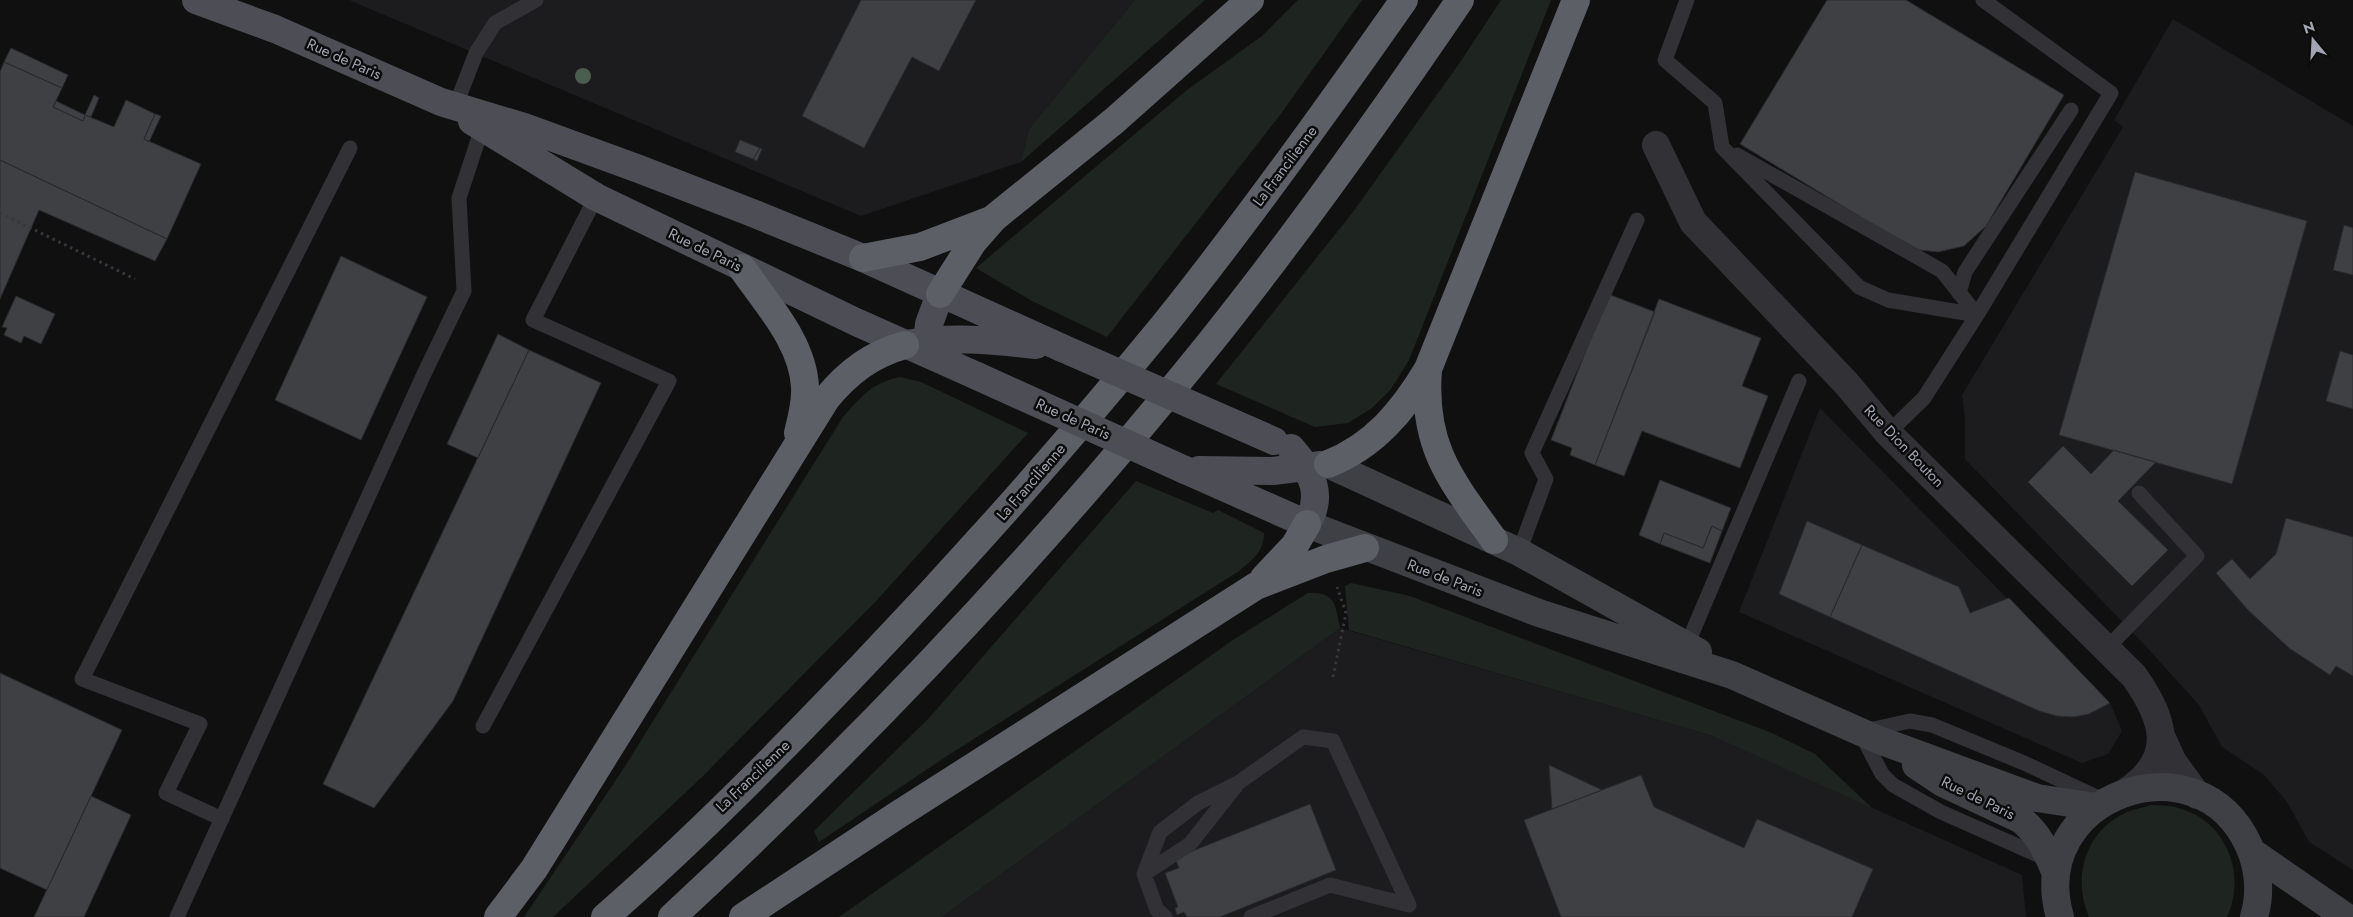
<svg xmlns="http://www.w3.org/2000/svg" width="2353" height="917" font-family="Jost,sans-serif">
<rect width="100%" height="100%" fill="#101011"/>
<path fill="#1c1c1e" d="M349,0H1135L1029,129L1021,162L861,216Z
M2173,19L2353,126V870L2309,842L2287,802L2264,775L2222,747L2199,705L2141,641L1965,459V419L1962,395L2123,127L2114,120Z
M1820,408L2110,703L2122,731L2108,754L2082,763L1739,612Z
M1340,628L1710,735L2022,875L2026,917H942Z"/>
<path fill="#1e2520" d="M1135,0H1205L1021,162L1029,129Z
M1298,0H1362L1280,115L1107,337L1032,301L976,268L1187,90L1262,36Z
M1501,0H1551L1409,360L1391,389L1372,408L1348,423L1315,427L1216,384L1353,212L1461,61Z
M900,377L921,382L1028,433L877,600L702,777L553,917H524L622,771L843,417C863,395 870,384 900,377Z
M1136,481L1213,513L1218,510L1264,533C1264,552 1252,560 1239,571L947,756L819,842L814,831L930,717Z
M1351,583L1410,596L1772,733L1815,754L1872,808L1710,735L1349,630L1345,586Z
M1308,593C1336,592 1335,604 1340,628L942,917H839L1233,640Z
M2151,805C2160,806 2170,805 2178,808C2226,820 2247,874 2227,917H2089C2072,878 2085,832 2125,813C2133,809 2143,808 2151,805Z"/>
<path fill="#3f4044" stroke="#2a2a2d" d="M861,0H976L939,71L912,57L864,148L802,116Z
M1827,0H1906L2064,95L1986,226L1964,246L1938,252L1920,250L1902,242L1740,144Z
M11,48L68,75L62,88L4,62Z
M4,62L62,88L53,107L83,121L85,115L114,127L126,100L155,114L144,139L201,164L167,239L0,160V72Z
M94,95L99,98L91,117L85,115Z
M56,101L85,115L83,121L53,107Z
M155,114L161,116L149,142L144,139Z
M740,140L760,148L753,159L735,152Z
M760,148L762,149L757,161L753,159Z
M0,160L167,239L155,261L39,210L0,299Z
M2135,172L2307,221L2232,484L2059,435Z
M2344,225L2353,228V275L2333,270Z
M341,256L427,297L361,440L275,400Z
M1608,294L1655,312L1595,465L1570,455L1572,448L1551,440Z
M16,296L55,314L41,344L24,336L21,343L4,335L7,328L2,327Z
M1659,299L1761,338L1742,386L1768,396L1740,468L1642,431L1624,476L1595,465Z
M498,334L529,350L478,458L447,444Z
M529,350L601,383L453,701L374,808L323,784Z
M2340,351L2353,355V409L2326,401Z
M2063,446L2091,474L2114,450L2156,462L2118,501L2168,550L2132,586L2028,482Z
M1660,480L1731,508L1722,531L1712,526L1703,548L1664,533L1660,544L1639,535Z
M2286,518L2353,537V676L2336,666L2330,675L2289,648L2248,610L2216,573L2232,559L2250,579L2276,554Z
M1807,521L1862,545L1830,617L1779,594Z
M1712,526L1722,531L1710,563L1660,544L1664,533L1703,548Z
M1862,545L1959,587L1970,613L2009,598L2110,703L2089,714L2073,717L2057,716L2039,711L1830,617Z
M0,673L122,730L47,890L0,868Z
M1549,765L1602,790L1552,809Z
M1641,775L1654,807L1744,848L1757,819L1873,869L1852,917H1561L1524,820Z
M91,796L131,815L84,917H34Z
M1310,804L1336,870L1220,917H1187L1184,912L1177,915L1175,908L1178,907L1165,873L1179,868L1175,858Z"/>
<g fill="none" stroke-linecap="round" stroke-linejoin="round">
<path stroke="#37383d" stroke-width="3" stroke-dasharray="2.5 4" stroke-linecap="butt" d="M0,213L135,279
M1333,677L1346,613L1337,587"/>
<path stroke="#313136" stroke-width="15" d="M1687,0L1665,60L1715,103L1722,147L1859,287L1888,300L1977,315
M455,107L476,53L495,23L536,0
M1737,155L1942,271L1977,315
M1959,293L1965,272L2071,110
M1888,433L1924,398L1977,315L2111,93L1983,0
M1519,552L1546,479L1532,453L1637,220
M1687,645L1799,381
M2107,648L2197,556L2139,493
M483,726L669,381L533,320L596,197
M222,819L166,793L200,724L82,679L350,148
M2047,859L1941,812L1893,785L1882,774L1860,732L1910,721L1932,725L2024,763L2101,799
M1144,874L1190,844L1236,786
M177,917L424,374L464,291L459,198L482,128
M1165,917L1157,910L1144,874L1160,832L1198,803L1238,783L1303,737L1333,741L1409,905
M1251,917L1330,885L1409,905"/>
<path stroke="#313136" stroke-width="28" d="M1656,145L1693,222L1846,383L1888,433L2134,676C2165,720 2177,758 2126,792
M2161,736L2173,762L2197,795"/>
<path stroke="#3f4046" stroke-width="28" d="M1328,464L1519,552L1698,652
M1307,524L1539,613L1732,675L1879,740L2037,798L2096,807
M1916,765L1943,783L2020,819C2038,832 2048,854 2056,874
M2252,852L2346,917
M2060,917C2025,797 2198,733 2249,846C2259,868 2261,894 2254,917"/>
<path stroke="#4d4e55" stroke-width="28" d="M196,0L275,29L441,102L524,127L639,169L750,212L863,258L1062,348
M472,121L596,197L856,322L977,376
M907,344C950,336 992,340 1036,345
M926,352L929,324L940,294
M1185,470L1307,524C1324,494 1312,472 1291,448
M1199,470L1273,471L1321,465"/>
<path stroke="#5d5f67" stroke-width="28" d="M863,258L920,247L988,221
M742,268C766,303 803,342 805,387C806,402 802,417 798,433
M940,294L973,242L994,218L1114,121L1250,0
M1428,370C1422,447 1451,480 1494,540
M1328,464C1374,446 1403,411 1428,369L1576,0
M1264,578L1295,545L1307,524
M498,917L534,869L826,399C848,372 872,354 905,345
M605,917C696,838 781,751 864,664C968,555 1068,442 1164,325C1248,220 1327,110 1404,0
M672,917C862,741 1042,551 1205,349C1295,237 1379,119 1460,0
M743,917L896,816L1256,586L1326,559L1365,548"/>
<path stroke="#4d4e55" stroke-width="28" d="M1062,348L1274,441
M977,376L1185,470"/>
</g>
<circle fill="#4a5d4e" cx="583" cy="76" r="8"/>
<g text-anchor="middle" dominant-baseline="central" stroke-width="5" stroke-linejoin="round" paint-order="stroke">
<g font-size="15" fill="#a2a5b1" stroke="#0b0b0c">
<text transform="translate(344 59) rotate(24)">Rue de Paris</text>
<text transform="translate(1285 166) rotate(-53)">La Francilienne</text>
<text transform="translate(705 250) rotate(26)">Rue de Paris</text>
<text transform="translate(1073 419) rotate(24)">Rue de Paris</text>
<text transform="translate(1904 446) rotate(46)">Rue Dion Bouton</text>
<text transform="translate(1031 482) rotate(-49)">La Francilienne</text>
<text transform="translate(1445 578) rotate(21)">Rue de Paris</text>
<text transform="translate(753 776) rotate(-44)">La Francilienne</text>
<text transform="translate(1978 798) rotate(26)">Rue de Paris</text>
</g>
</g>
<g transform="translate(2313 40) rotate(342)" stroke="#0b0b0c" stroke-width="4" paint-order="stroke">
<path d="M0-4L9 19L0 12L-9 19Z" fill="#a2a5b1"/>
<text y="-8" font-size="14" font-weight="bold" text-anchor="middle" fill="#a2a5b1">N</text>
</g>
</svg>
